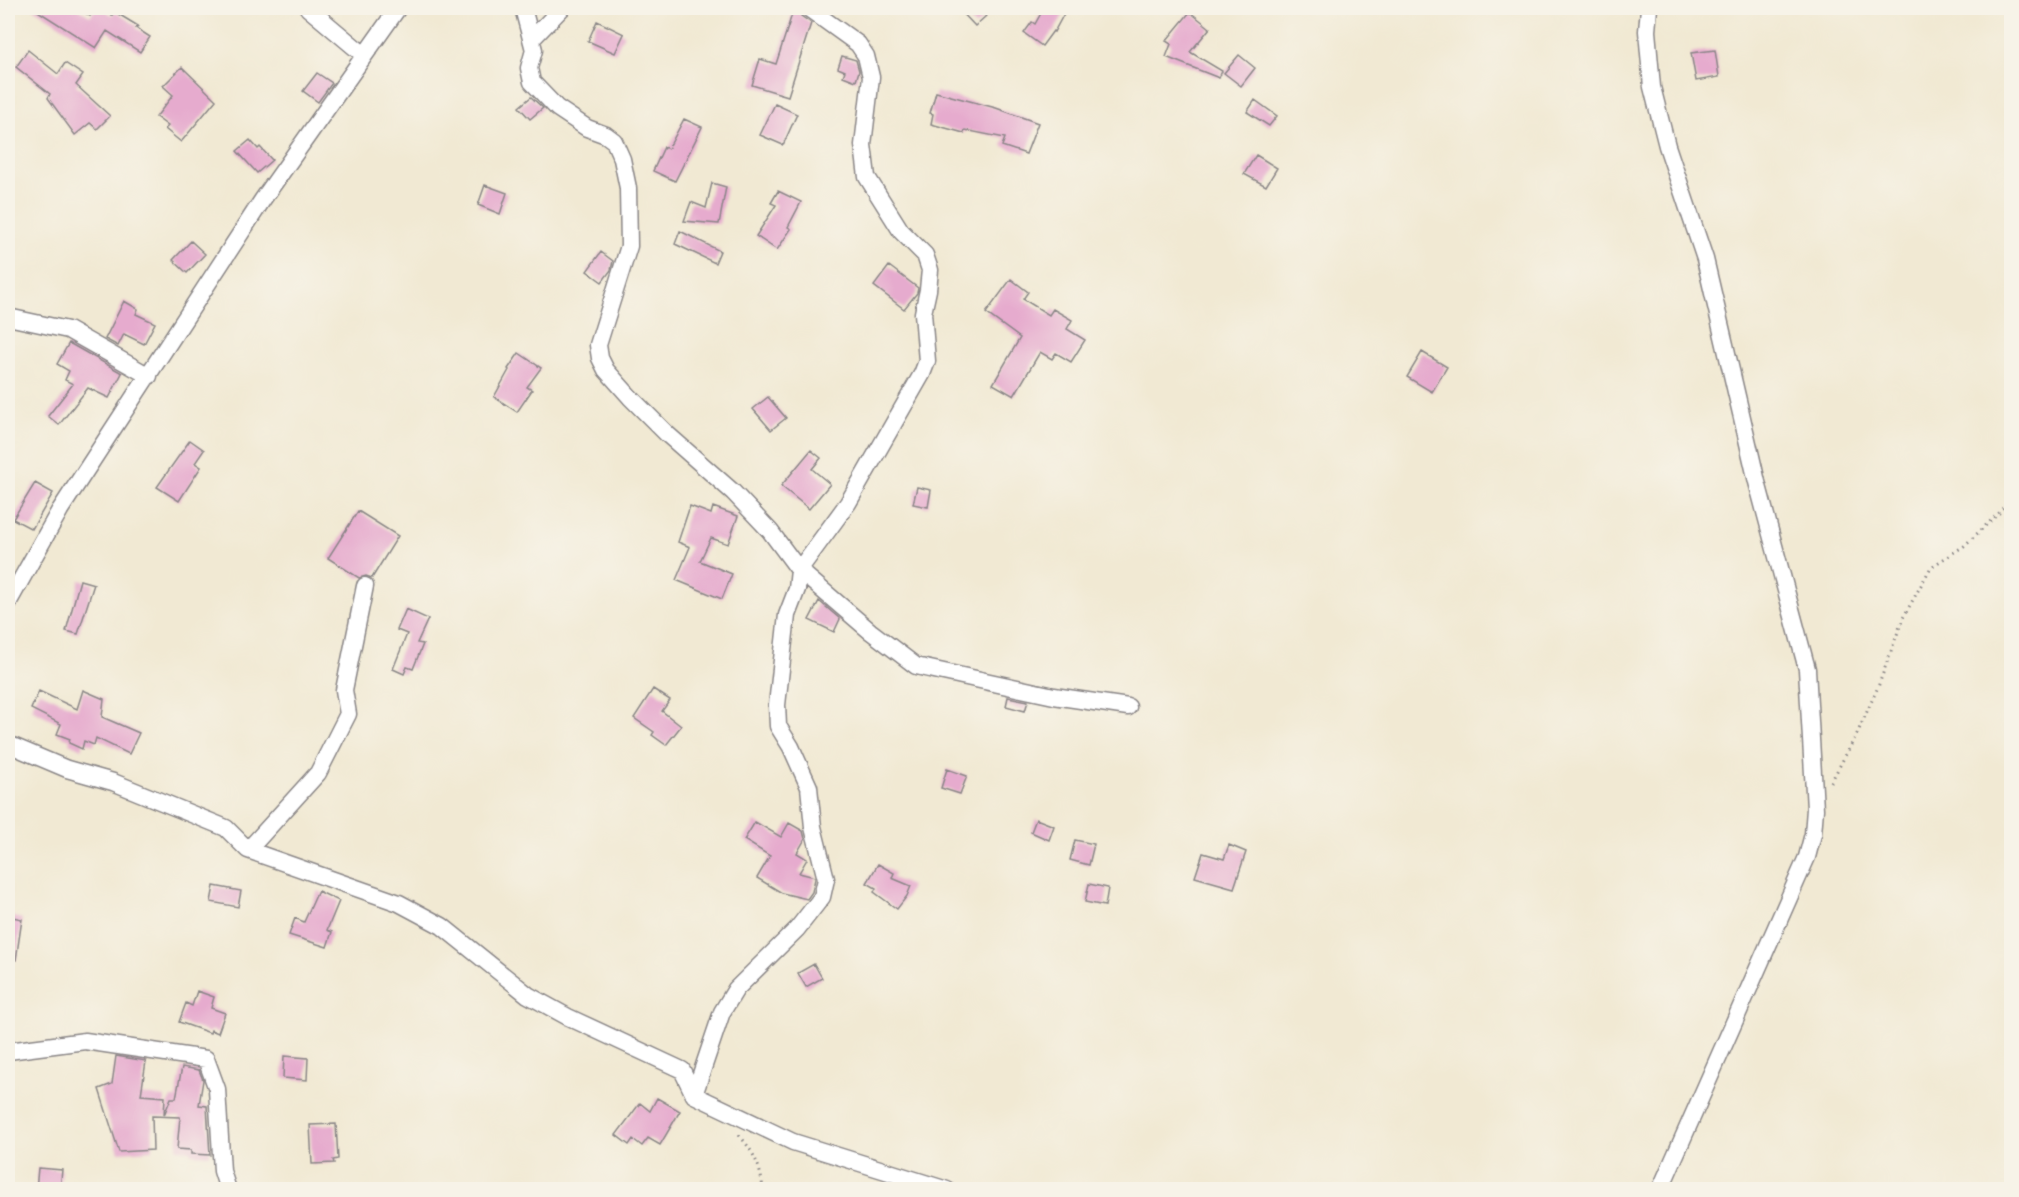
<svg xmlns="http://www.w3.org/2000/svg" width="2019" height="1197" font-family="'Shantell Sans',sans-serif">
<rect width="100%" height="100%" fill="#f7f3e8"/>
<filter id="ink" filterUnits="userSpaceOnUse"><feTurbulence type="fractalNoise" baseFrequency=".0167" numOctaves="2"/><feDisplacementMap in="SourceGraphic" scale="12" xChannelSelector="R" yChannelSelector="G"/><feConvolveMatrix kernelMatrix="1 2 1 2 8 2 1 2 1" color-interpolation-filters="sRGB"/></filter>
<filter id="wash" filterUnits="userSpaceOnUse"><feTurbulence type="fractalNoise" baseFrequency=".008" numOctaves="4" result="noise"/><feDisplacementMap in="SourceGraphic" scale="24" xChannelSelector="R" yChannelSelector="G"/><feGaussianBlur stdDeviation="1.35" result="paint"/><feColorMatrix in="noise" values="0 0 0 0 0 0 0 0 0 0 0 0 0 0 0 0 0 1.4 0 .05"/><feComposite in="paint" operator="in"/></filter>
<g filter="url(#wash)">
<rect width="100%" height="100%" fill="#f1e9d3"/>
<g id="blocks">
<path fill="#e6abce" d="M33,8H77L90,16L96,8H101L112,15L115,12L138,26L136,28L150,37L140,52L107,31L96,48Z
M794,8H798L801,16L811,23L788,96L752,85L760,59L776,64Z
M958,8H979L986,16L975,26Z
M1044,8H1067L1054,32L1053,31L1042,46L1024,33L1032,22L1035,24Z
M1190,12L1210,28L1190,52L1222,71L1219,78L1166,57L1171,44L1166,41Z
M597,21L624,34L615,53L588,41Z
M28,50L58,74L65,63L83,75L76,85L110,116L97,129L90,123L75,135L48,98L50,94L16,67Z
M1715,50L1719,77L1696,81L1691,53Z
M1239,55L1255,68L1241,86L1224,73Z
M842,56L856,60L859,71L856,81L843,76L845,71L838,68Z
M182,67L216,100L181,142L165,129L168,126L156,117L173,95L163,86Z
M317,73L332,83L318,102L303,91Z
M936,92L996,108L1038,123L1026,154L1002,146L1005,138L965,130L964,133L931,124L933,114L930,113Z
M531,97L543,108L530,119L519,107Z
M1255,100L1277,116L1269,126L1247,112Z
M775,104L797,114L783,145L760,135Z
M684,119L702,127L675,181L653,171L664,147L668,149Z
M250,140L258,149L260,147L272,160L257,173L237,151Z
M1256,155L1277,168L1266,186L1244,174Z
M712,183L726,187L719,224L684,221L691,202L706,208Z
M485,185L507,193L500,214L478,205Z
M778,191L801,202L788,227L791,229L777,250L756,236L776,205L771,203Z
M680,231L720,251L715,263L675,244Z
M191,241L205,254L187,273L173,260Z
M601,252L613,261L611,270L602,282L587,271Z
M889,266L918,288L917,293L904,309L874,286Z
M1011,279L1028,292L1023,299L1049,315L1053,309L1072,320L1067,329L1085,340L1071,362L1056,353L1052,359L1040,352L1014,396L993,384L1020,338L986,313Z
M124,301L138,309L136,314L155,323L144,344L124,334L118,346L105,339Z
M69,343L122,373L109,398L88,388L59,425L48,416L73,384L65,380L69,371L57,364Z
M1422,352L1447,367L1432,392L1407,377Z
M519,353L541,368L527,387L532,390L517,412L494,397L509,370L508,369Z
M768,397L786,418L771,430L753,409Z
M190,440L204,450L195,463L201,467L179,501L157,487Z
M811,450L821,458L812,469L830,484L809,509L781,486Z
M35,483L53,493L32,529L13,519Z
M917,487L931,490L928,507L913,504Z
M690,506L711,514L713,507L738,516L728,544L711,538L700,561L732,574L722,599L676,580L690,547L678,542Z
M358,511L398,536L372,578L366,576L359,578L328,558Z
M80,580L94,584L78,634L66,631Z
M819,601L840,619L834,632L809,620Z
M406,609L428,619L417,643L423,644L413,669L407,667L404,674L393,669L407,634L397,630Z
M653,689L670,700L662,711L681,726L666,745L652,735L654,732L634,718Z
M83,690L104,699L102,717L139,733L129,754L96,738L94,745L84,741L82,749L69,743L70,739L57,734L61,724L31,709L39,691L77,709Z
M1008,697L1028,701L1025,711L1006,706Z
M947,769L967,776L960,794L941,788Z
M1036,819L1054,826L1049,840L1031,832Z
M755,822L781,837L789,823L803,831L805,839L797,853L807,859L799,873L815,877V879L812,892L807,899L782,893L757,878L770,856L744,840Z
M1075,840L1094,844L1089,865L1070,860Z
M1229,845L1246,852L1234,888L1195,877L1203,853L1224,859Z
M878,864L894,873L892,878L911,886L907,896L897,909L874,892L876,888L867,883Z
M1089,884L1108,888L1105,906L1085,902Z
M214,886L241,891L238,907L211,902Z
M318,891L339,901L327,930L332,932L327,947L289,935L295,918L304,922Z
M8,916L22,919L16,960H8Z
M814,964L822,978L806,987L798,973Z
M197,991L214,997L211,1008L225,1013L218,1033L211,1030L210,1033L179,1022L186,1003L192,1006Z
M116,1056L146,1061L141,1095L165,1097L164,1115L171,1098H176L182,1067L199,1070L203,1080L199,1105L207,1106L210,1155L191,1154V1150L177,1149L180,1117L152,1116L153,1150L119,1152L99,1089L112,1084Z
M284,1056L308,1058L307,1080L283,1078Z
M657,1098L680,1111L660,1145L648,1138L642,1146L633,1139L629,1145L616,1135L640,1103L650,1111Z
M336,1124L338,1159L333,1160L334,1163L312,1164L310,1125Z
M38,1168L62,1170L60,1190H36Z"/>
</g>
</g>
<g filter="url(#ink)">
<use href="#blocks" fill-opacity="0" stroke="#8a8687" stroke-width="1.5"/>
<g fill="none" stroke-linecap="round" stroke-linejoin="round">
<defs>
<path id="street" d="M308,8L364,55
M523,8L534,50L529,68L532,82L557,108L587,128L606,135L614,141L622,159L628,188L629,246L598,345L600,358L606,370L630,397L667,434L733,492L770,531L799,570L870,631L916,666L1054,696L1128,707
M1649,8L1647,31L1652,87L1667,146L1705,259L1757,482L1807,669L1815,809L1813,834L1807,857L1660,1190
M533,38L562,8
M8,317L68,330L149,376
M8,603L60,510L263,199L398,8
M8,744L67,769L113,782L226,828L248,850L399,903L442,926L528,995L568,1017L682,1070L694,1095L793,1142L947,1190
M248,850L318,773L348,714L344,690L365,586
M8,1051L85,1041L206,1059L217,1089L222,1171L228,1190
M694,1095L722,1012L736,989L797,929L822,897L826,879L813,827L809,787L791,747L778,726L777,705L787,615L797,589L799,570L848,503L922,374L927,361L923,313L928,290L930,270L925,255L901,231L867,177L863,145L871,77L866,56L858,44L808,8"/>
</defs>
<use href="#street" stroke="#8a8687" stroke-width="19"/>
<path stroke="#8a8687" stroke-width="3" stroke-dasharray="1.5 4.5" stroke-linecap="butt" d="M1831,782L1857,734L1878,687L1903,618L1931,567L1964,546L1999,513L2012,496
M739,1135C754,1152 761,1167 763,1190"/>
<use href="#street" stroke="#fff" stroke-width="16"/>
</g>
</g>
<rect width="2019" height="1197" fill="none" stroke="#f7f3e8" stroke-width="30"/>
</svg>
